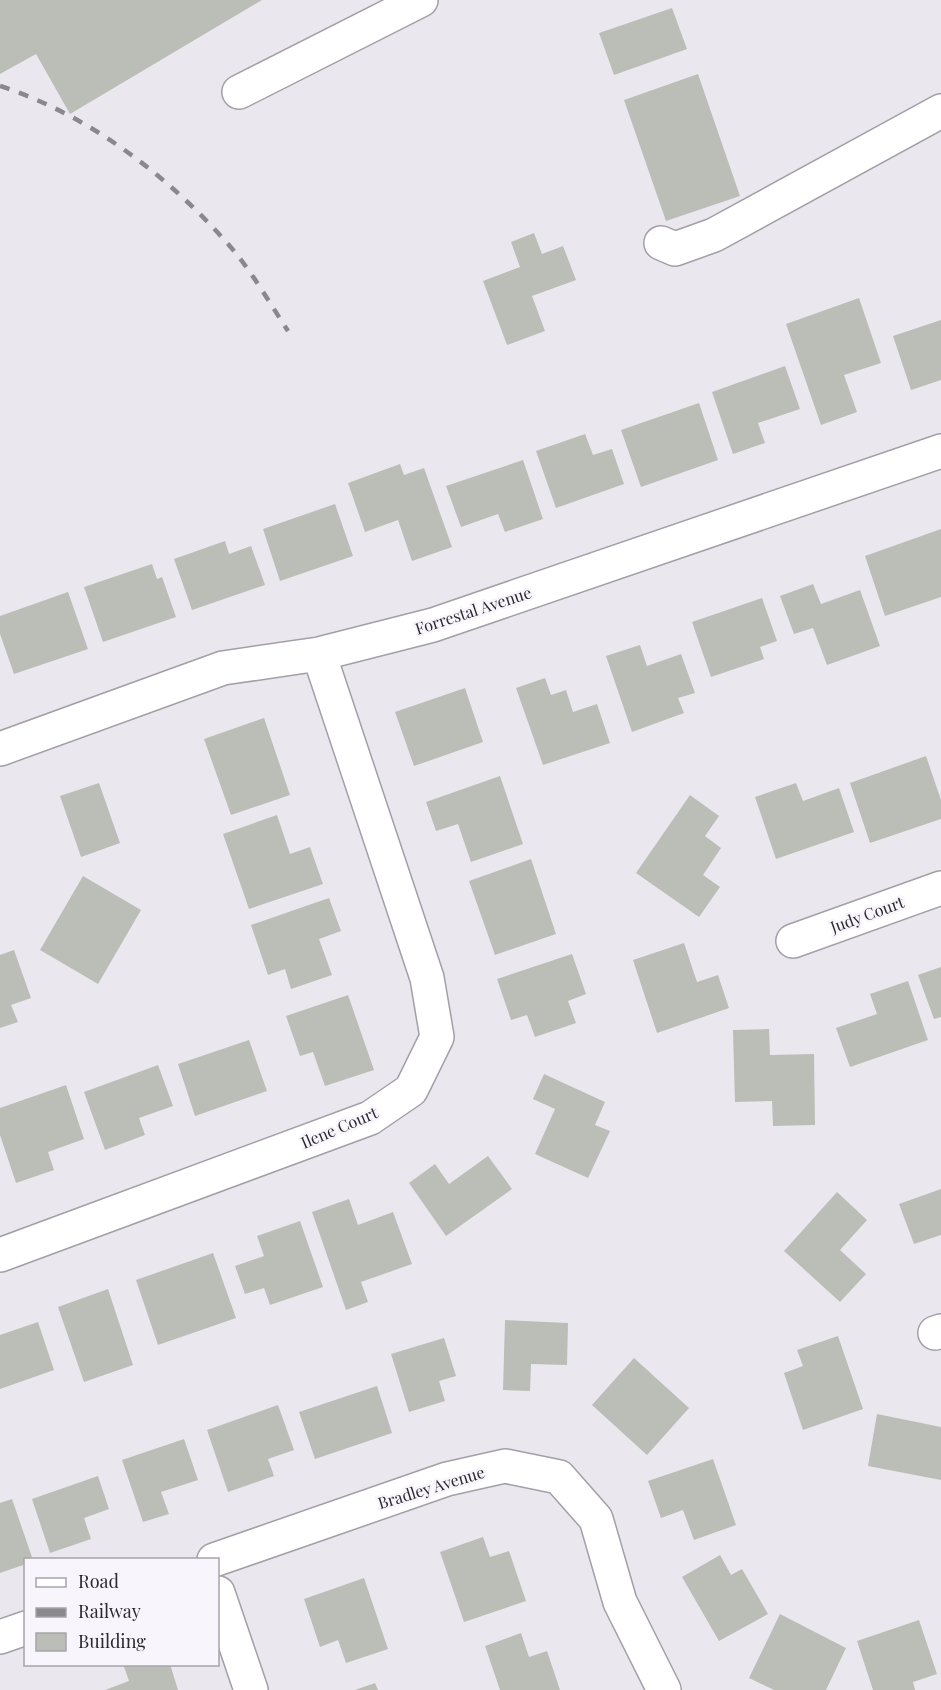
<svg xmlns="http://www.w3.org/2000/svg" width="941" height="1690" font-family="'Playfair Display',serif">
<rect width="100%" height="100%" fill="#ebe7ef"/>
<path fill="#bbbeb6" d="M0,0H262L70,114L36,54L0,74Z
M672,8L687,49L614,75L599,33Z
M698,74L740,196L666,221L624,100Z
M534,233L542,254L563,246L576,280L532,296L545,331L507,345L483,281L520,267L511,242Z
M859,298L881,363L844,375L857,412L821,425L786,324Z
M941,320V380L911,390L893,336Z
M785,366L800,409L758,423L765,443L733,454L712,392Z
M699,403L718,460L641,487L621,430Z
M585,434L593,455L612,449L624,484L556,508L536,451Z
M523,460L543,519L505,532L498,514L461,527L446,486Z
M400,464L404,475L424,468L452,547L412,561L398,520L365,532L348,483Z
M335,504L353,556L280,581L263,529Z
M941,529V597L885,616L865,556Z
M225,541L229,554L251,546L265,585L192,610L174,559Z
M152,564L157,579L162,577L176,617L103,642L84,587Z
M813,584L821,604L860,590L880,646L827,665L813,628L794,634L780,596Z
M68,592L88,649L14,674L0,634V616Z
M762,598L777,641L760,647L764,659L711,677L692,622Z
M640,645L647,666L681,654L695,693L678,698L684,713L632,732L606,656Z
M545,678L551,695L566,690L573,712L597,704L610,743L543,765L516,688Z
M465,688L483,742L414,766L395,712Z
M264,718L290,795L231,815L204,739Z
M926,756L941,800V819L870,843L850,783Z
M500,776L523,844L471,862L458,824L436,831L426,802Z
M99,783L120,843L81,857L60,796Z
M796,783L803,801L839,788L854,832L776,859L755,797Z
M690,795L719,816L705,836L721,848L703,875L720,887L699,917L636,873Z
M277,815L290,854L310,847L323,884L249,909L223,834Z
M531,859L556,934L495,955L469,881Z
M83,876L141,910L98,984L40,950Z
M329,898L341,931L319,939L332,975L291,989L285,969L268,975L251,925Z
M684,943L697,982L718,975L729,1008L657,1033L633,960Z
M14,950L31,998L11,1005L18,1022L0,1028V955Z
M572,954L586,994L568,1001L576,1023L535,1037L527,1015L511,1020L497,979Z
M941,967V1017L934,1019L918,975Z
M908,981L928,1040L850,1067L836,1028L877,1014L870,994Z
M348,995L374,1070L325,1086L313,1052L300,1056L286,1016Z
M769,1029L770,1055L814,1054L815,1125L773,1126L772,1101L735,1102L733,1030Z
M249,1040L267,1091L195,1116L178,1064Z
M158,1065L173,1106L139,1118L145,1135L105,1150L84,1092Z
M544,1074L605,1102L595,1125L610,1131L588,1178L535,1154L555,1109L533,1099Z
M66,1085L84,1139L48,1152L54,1170L16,1183L0,1135V1108Z
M488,1156L512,1189L446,1236L409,1183L435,1164L449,1184Z
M941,1189V1235L914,1244L899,1204Z
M837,1192L867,1220L840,1250L866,1274L840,1302L784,1251Z
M349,1199L358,1225L393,1212L412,1264L361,1282L368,1302L346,1310L312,1212Z
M300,1221L323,1287L270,1305L264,1288L245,1294L235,1266L264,1256L257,1236Z
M213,1253L236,1318L158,1345L136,1280Z
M108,1289L133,1365L84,1382L58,1307Z
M505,1320L568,1323L567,1365L531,1364L530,1391L503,1390Z
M38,1322L54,1370L0,1389V1335Z
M838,1336L863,1409L803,1430L784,1373L803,1366L797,1350Z
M444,1338L456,1376L439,1381L445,1401L409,1412L391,1354Z
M634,1358L689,1408L647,1455L592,1405Z
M377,1386L392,1433L315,1459L299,1412Z
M278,1405L294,1450L268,1459L274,1476L228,1492L207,1430Z
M877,1414L941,1427V1480L868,1466Z
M184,1439L198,1480L161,1492L169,1514L143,1522L122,1460Z
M713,1459L736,1525L694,1540L683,1510L661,1518L648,1481Z
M98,1476L109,1509L84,1518L91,1539L50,1553L32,1499Z
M12,1499L33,1560H26V1564L0,1573V1503Z
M483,1537L490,1557L509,1551L526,1601L464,1622L440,1552Z
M720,1555L731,1575L742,1569L768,1614L719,1641L682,1577Z
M364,1578L388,1649L346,1663L338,1640L320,1647L304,1599Z
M780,1614L846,1648L826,1690H774L749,1678Z
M919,1620L937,1674L913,1682L915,1690H873L857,1641Z
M521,1633L529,1657L547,1651L560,1690H500L485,1646Z
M123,1664H170L178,1690H105L129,1681Z
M375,1683L378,1690H355Z"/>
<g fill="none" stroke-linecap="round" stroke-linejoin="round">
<defs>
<path id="minor" d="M239,92L421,0
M661,243L675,249L714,235L941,111
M0,749L223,668L319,654L433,625L941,451
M793,941L941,888
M0,1255L370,1118L411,1090L437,1037L427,978L319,654
M935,1333L941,1331
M214,1560L447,1479L505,1466L559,1477L596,1519L620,1602L664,1690
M218,1593L251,1690
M0,1637L26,1628"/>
</defs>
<use href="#minor" stroke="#a29fa6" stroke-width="36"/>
<use href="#minor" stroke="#fff" stroke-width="33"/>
<path stroke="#8a888d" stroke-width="4.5" stroke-dasharray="10 10" stroke-linecap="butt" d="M0,86C89,115 167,175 228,244C251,270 269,302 288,331"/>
</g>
<g text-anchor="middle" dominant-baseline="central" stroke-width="5" stroke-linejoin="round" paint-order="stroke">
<g font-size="16" fill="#2b2a2d" stroke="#f8f5fc">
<text transform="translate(473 610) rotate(-18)">Forrestal Avenue</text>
<text transform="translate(867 914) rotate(-20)">Judy Court</text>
<text transform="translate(339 1127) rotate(-23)">Ilene Court</text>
<text transform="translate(431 1487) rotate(-17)">Bradley Avenue</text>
</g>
</g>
<rect x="24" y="1558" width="195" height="108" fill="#f8f5fc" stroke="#a6a4a9" stroke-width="1.5"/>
<rect x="36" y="1578" width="30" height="9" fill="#ffffff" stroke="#a6a4a9" stroke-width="1.5"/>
<text x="78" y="1588" font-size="18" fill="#2b2a2d">Road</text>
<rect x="36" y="1608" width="30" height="9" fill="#8a888d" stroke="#a6a4a9" stroke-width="1.5"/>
<text x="78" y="1618" font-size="18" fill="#2b2a2d">Railway</text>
<rect x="36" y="1633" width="30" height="18" fill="#bbbeb6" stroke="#a6a4a9" stroke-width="1.5"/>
<text x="78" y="1648" font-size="18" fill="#2b2a2d">Building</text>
</svg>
